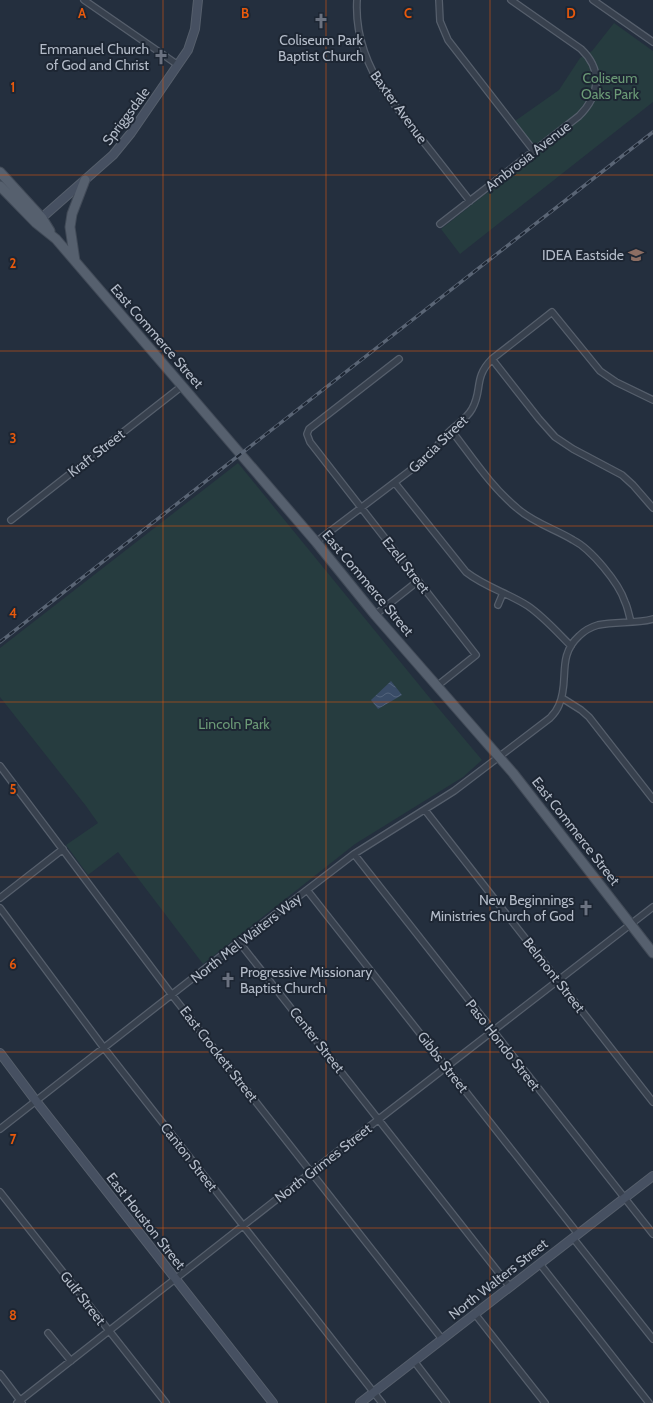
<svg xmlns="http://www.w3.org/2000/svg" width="653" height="1403" font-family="Cabin,sans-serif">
<defs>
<pattern id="water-waves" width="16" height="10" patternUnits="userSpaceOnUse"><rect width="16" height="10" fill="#394c67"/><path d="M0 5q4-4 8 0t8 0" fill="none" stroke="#53647b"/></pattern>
</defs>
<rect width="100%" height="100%" fill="#242f3e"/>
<path fill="#263c3f" d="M614,23L653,51V102L460,254L441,229L539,152L515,121L559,90L580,58L592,51Z
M238,463L429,697L482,760L463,777L355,844L203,964L118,852L88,875L66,845L98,823L86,806L0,697V648Z"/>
<path fill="url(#water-waves)" d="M391,681L402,695L378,709L371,700Z"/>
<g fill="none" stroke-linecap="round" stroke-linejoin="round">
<defs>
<path id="street" d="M84,0L178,65
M357,0C355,35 367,66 386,94L470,201
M439,0L440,21L448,40L534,151
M593,0L653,42
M440,224L579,116C600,95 603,70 581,49L511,0
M399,359L309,429L307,434L310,442L476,655L437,686
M492,359L539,419L555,437L573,449L622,475L633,485L653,508
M451,430C472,457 491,487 518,509C534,523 555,529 573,540C591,549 619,583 625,602C628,608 629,616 631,622
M395,483L466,572C485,587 508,593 528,606C544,617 557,632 571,646
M11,520L182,386
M316,542L424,460C428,457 432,453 435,449C439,444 441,439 446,435C454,426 466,420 472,409C483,390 473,378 492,359L552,312L600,371L616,382L653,400
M498,605L503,593
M375,615L418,581
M562,698L581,710L589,717L653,799
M0,766L172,995L442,1339
M425,810L653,1102
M354,854L653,1234
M307,890L578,1234
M0,898L63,849
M0,908L104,1048L382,1403
M239,942L510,1287
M0,1129L239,942L354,854L454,791L550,718C554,714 557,710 559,705C570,681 556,657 579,636C584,631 591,627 598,625C616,621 635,624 653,619
M0,1192L166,1403
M573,1238L653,1339
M540,1264L649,1403
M475,1314L545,1403
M48,1333L71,1361
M414,1361L446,1403
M0,1374L22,1403
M17,1403L379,1119L653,907"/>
<path id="secondary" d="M37,222L113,155L131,133L188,50L195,29L198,0
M0,1053L36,1101L273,1403
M360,1403L653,1176"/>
<path id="primary" d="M0,172L42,218L50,231
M0,186L36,223L56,239L316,542L375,615L513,773L653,953
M75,261L70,227L72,214L85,180"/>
</defs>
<use href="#street" stroke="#565f6c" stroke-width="8"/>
<use href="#secondary" stroke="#565f6c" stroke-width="10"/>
<use href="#primary" stroke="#414a57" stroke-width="11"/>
<use href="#street" stroke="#38414e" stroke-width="5.5"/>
<use href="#secondary" stroke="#465061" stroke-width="8"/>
<use href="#primary" stroke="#56606e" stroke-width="9"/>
<defs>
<path id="rail" d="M0,642L653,132"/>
</defs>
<use href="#rail" stroke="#5a6575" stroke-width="3.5"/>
<use href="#rail" stroke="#1d2633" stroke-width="2" stroke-dasharray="6" stroke-linecap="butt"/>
</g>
<path fill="none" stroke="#e8590c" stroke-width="1" stroke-opacity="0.55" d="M163,0V1403M326,0V1403M490,0V1403M0,175H653M0,351H653M0,526H653M0,702H653M0,877H653M0,1052H653M0,1228H653"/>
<defs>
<symbol id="church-bare" viewBox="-9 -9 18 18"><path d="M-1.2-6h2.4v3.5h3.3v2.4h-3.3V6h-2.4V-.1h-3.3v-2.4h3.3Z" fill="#6b7280" stroke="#1d2633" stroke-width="2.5" paint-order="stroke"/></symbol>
<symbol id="school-bare" viewBox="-9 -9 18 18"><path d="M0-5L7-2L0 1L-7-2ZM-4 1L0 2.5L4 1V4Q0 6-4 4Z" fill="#8d6e63" stroke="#1d2633" stroke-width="2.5" paint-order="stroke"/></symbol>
</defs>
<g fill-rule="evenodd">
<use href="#church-bare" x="310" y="10" width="22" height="22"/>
<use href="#church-bare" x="150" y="46" width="22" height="22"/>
<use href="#school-bare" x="625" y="244" width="22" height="22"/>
<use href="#church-bare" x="575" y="897" width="22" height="22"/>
<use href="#church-bare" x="217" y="969" width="22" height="22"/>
</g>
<g text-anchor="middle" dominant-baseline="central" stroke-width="4" stroke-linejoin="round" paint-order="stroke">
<g font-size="14" fill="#b4bcc9" stroke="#1d2633" text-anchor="end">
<text x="321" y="40" text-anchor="middle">Coliseum Park<tspan x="321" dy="16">Baptist Church</tspan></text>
<text x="149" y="49">Emmanuel Church<tspan x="149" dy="16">of God and Christ</tspan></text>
<text x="624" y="255">IDEA Eastside</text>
<text x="574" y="900">New Beginnings<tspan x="574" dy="16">Ministries Church of God</tspan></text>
<text x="240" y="972" text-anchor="start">Progressive Missionary<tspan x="240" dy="16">Baptist Church</tspan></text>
</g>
<g font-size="14" fill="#6b9a76" stroke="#1d2633">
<text x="610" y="78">Coliseum<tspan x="610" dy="16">Oaks Park</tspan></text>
<text x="234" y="724">Lincoln Park</text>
</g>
<g font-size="14" fill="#b4bcc9" stroke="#1d2633">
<text transform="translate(399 107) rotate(54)">Baxter Avenue</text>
<text transform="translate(126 116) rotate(-53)">Spriggsdale</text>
<text transform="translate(528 156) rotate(-38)">Ambrosia Avenue</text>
<text transform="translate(157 336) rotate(49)">East Commerce Street</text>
<text transform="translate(438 444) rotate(-44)">Garcia Street</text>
<text transform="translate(96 453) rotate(-38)">Kraft Street</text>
<text transform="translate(406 565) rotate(52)">Ezell Street</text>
<text transform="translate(368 583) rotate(50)">East Commerce Street</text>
<text transform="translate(576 831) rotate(52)">East Commerce Street</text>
<text transform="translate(246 938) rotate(-38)">North Mel Waiters Way</text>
<text transform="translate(554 975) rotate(52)">Belmont Street</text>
<text transform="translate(317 1040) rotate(52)">Center Street</text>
<text transform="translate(503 1045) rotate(52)">Paso Hondo Street</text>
<text transform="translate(219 1054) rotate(52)">East Crockett Street</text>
<text transform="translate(443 1062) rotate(52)">Gibbs Street</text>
<text transform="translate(189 1157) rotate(52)">Canton Street</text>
<text transform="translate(323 1163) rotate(-38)">North Grimes Street</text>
<text transform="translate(146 1221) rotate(52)">East Houston Street</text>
<text transform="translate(498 1279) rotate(-38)">North Walters Street</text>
<text transform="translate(83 1298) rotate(52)">Gulf Street</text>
</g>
</g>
<g font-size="13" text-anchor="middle" font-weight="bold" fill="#e8590c" stroke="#1d2633" stroke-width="4" stroke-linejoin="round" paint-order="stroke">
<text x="82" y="18">A</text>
<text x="245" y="18">B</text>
<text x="408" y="18">C</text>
<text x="571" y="18">D</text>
<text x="13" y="92">1</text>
<text x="13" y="268">2</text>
<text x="13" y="443">3</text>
<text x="13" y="618">4</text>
<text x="13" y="794">5</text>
<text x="13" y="969">6</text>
<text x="13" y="1144">7</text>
<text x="13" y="1320">8</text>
</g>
</svg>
